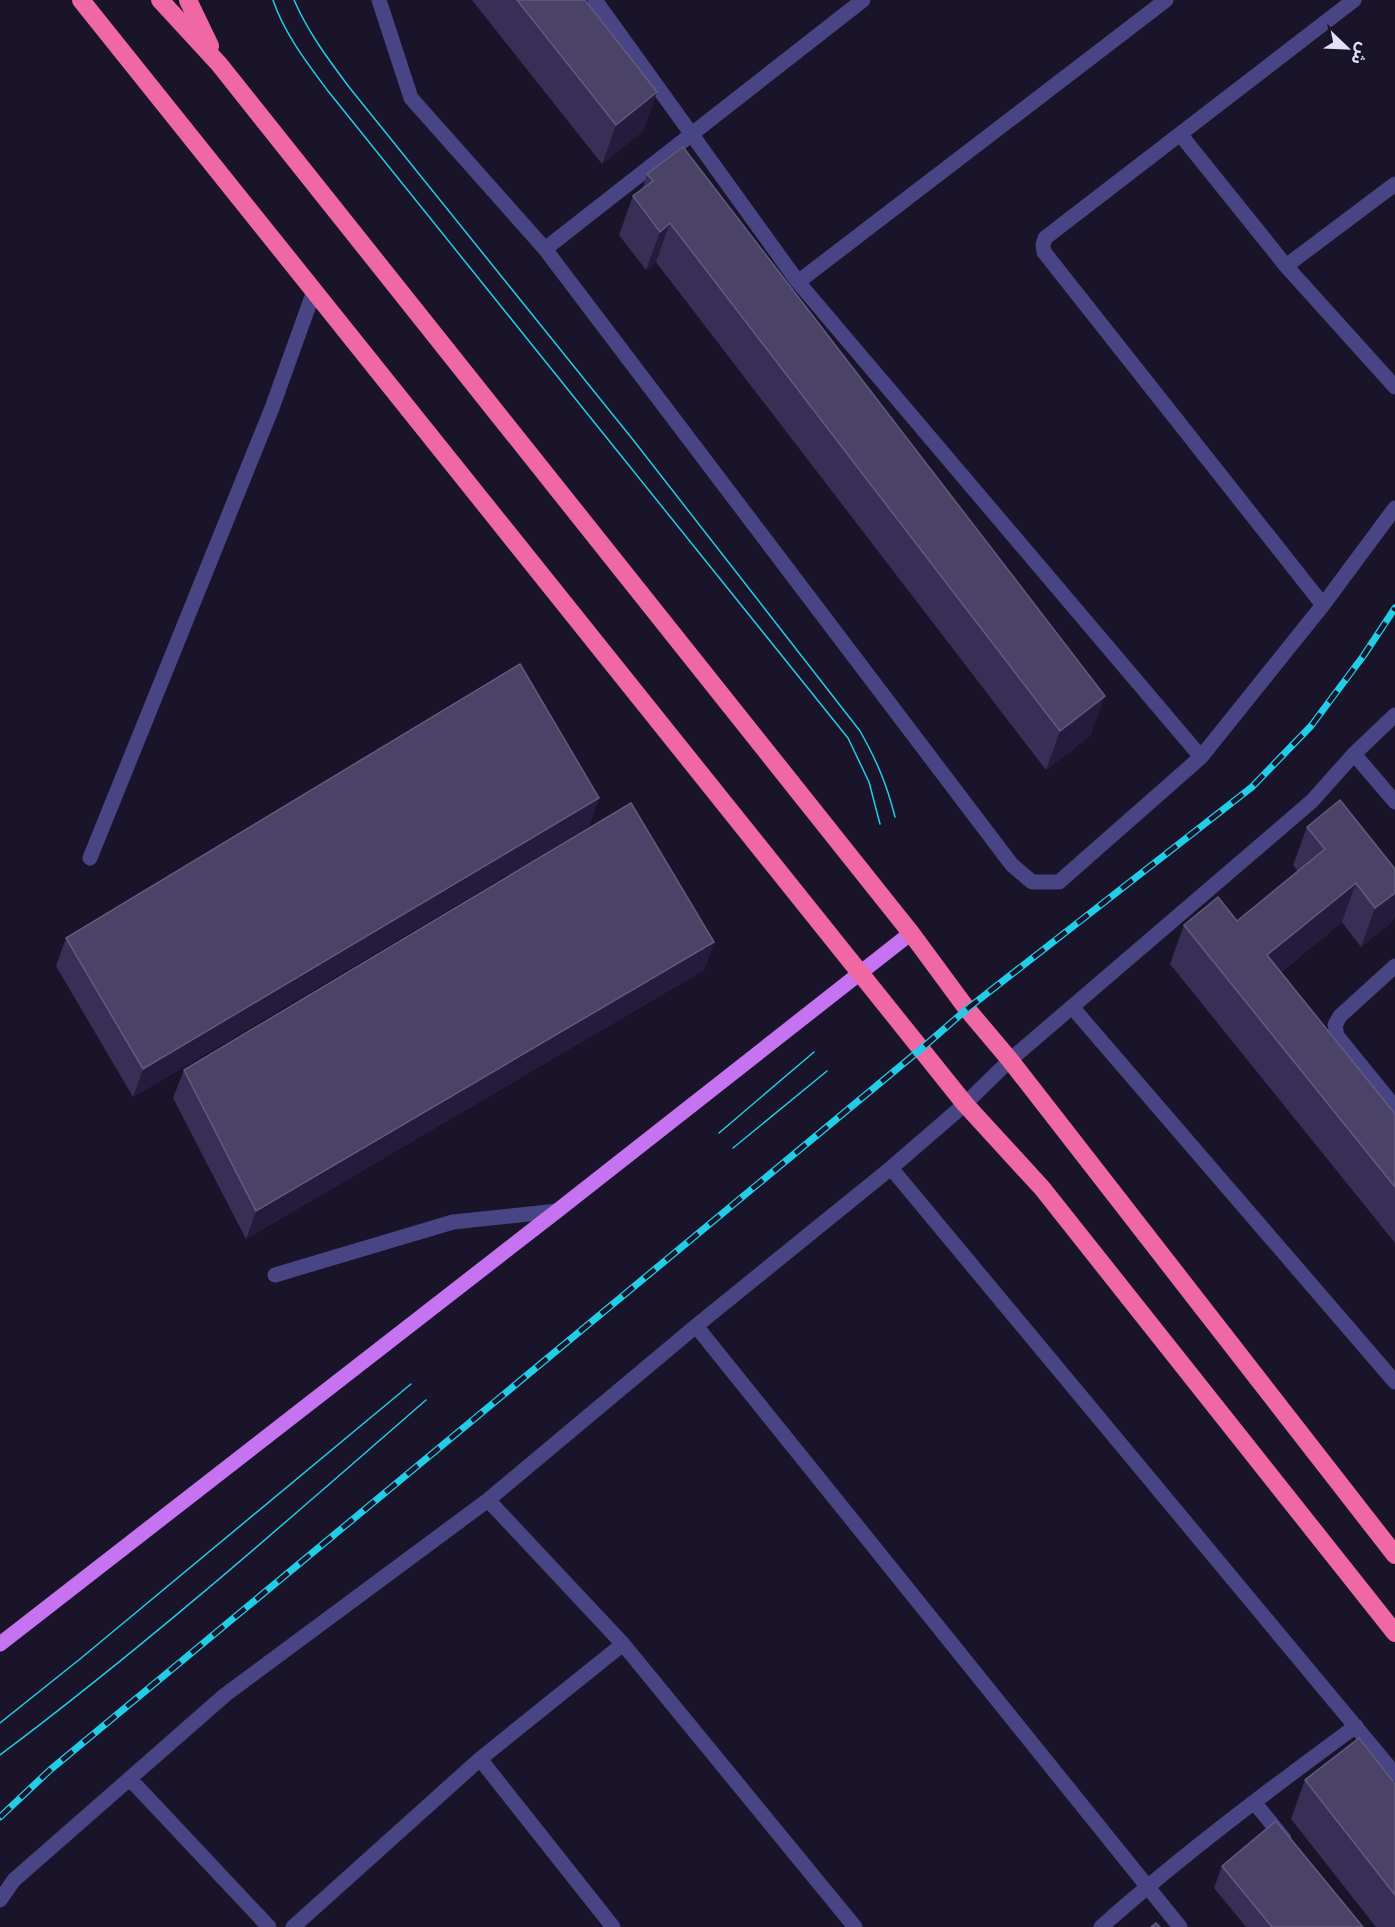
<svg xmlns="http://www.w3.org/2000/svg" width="1395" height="1927" font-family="'DM Sans','Noto Sans Arabic',sans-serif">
<rect width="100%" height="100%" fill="#19142a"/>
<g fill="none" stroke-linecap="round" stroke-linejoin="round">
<path stroke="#494484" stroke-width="15" d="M379,0L411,98L545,249L1012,865L1032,882H1059L1201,757L1323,605L1395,508
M595,0L798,282L1201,757
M1180,134L1286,266L1395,387
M545,249L863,0
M1286,266L1395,184
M798,282L1166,0
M1323,605L1044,252L1043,245L1045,238L1354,0
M1354,754L1395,802
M90,858L272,408L314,291
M1395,966L1340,1016L1335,1025L1337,1036L1395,1107
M1072,1007L1395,1382
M891,1168L1395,1774
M275,1275L453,1222L557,1211
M696,1326L1180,1927
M488,1500L623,1644L855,1927
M480,1759L613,1927
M130,1779L269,1927
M1254,1802L1284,1839
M0,1900L14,1880L225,1695L488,1500L696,1326L891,1168L965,1104L1010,1060L1312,801L1354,754L1395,715
M293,1927L480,1759L623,1644
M1101,1927C1182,1855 1269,1790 1356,1726"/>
<path stroke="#c573f0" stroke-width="15" d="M0,1644L557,1211L911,933"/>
<path stroke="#ef68a4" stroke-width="18" d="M81,0L965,1104L1042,1188L1395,1633
M160,0L219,64L911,933L967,1009L1010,1060L1395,1555
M188,0L210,46"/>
<path stroke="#21cde7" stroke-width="1.5" d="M273,0C284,33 307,63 328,91L848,738L869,782L880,824
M294,0C308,32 328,59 349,87L634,441L860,731C877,761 887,785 895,817
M719,1133L814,1052
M733,1148L827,1071
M0,1723L80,1659L411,1384
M0,1755C148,1644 287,1521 426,1400"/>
<defs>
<path id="rail" d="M0,1817L50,1770L921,1049L967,1009L1252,787L1311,726L1364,655L1395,608"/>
</defs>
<use href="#rail" stroke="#21cde7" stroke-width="7"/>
<use href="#rail" stroke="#19142a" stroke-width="4.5" stroke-dasharray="14" stroke-linecap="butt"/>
</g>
<path fill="#382f56" d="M472,0H585L657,92L643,131L602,164Z
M647,174L1091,735L1046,770L656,262L646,270L619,235L633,196L642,190Z
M599,798L589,826L133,1097L56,966L66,938Z
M1307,827L1395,869V915L1392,922L1361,947L1342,922L1281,972L1395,1114V1243L1170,964L1184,925L1237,921L1298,872L1293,865Z
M714,942L704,970L246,1239L173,1098L184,1070Z
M1305,1780L1395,1784V1927H1376L1291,1819Z
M1222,1866L1363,1927H1246L1214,1888Z"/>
<path fill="#241c3d" d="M657,92L643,131L602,164L616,125Z
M670,223L656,262L646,270L660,232Z
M1105,696L1091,735L1046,770L1060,731Z
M599,798L589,826L133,1097L143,1069Z
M1356,883L1342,922L1253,994L1267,955Z
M1395,893V915L1392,922L1361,947L1375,908Z
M714,942L704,970L246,1239L256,1211Z"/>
<path fill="#4a4267" stroke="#625b7f" stroke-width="1.5" d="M517,0H585L657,92L616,125Z
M683,147L1105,696L1060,731L670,223L660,232L633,196L653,181L647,174Z
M520,664L599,798L143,1069L66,938Z
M1340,800L1395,869V893L1375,908L1356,883L1267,955L1395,1114V1187L1184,925L1218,897L1237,921L1325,849L1307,827Z
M631,803L714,942L256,1211L184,1070Z
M1359,1738L1395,1784V1895L1305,1780Z
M1276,1821L1363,1927H1272L1222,1866Z
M1156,1923L1160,1927H1151Z"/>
<g transform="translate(1347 48) rotate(113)" stroke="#19142a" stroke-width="4.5" paint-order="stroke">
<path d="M0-4.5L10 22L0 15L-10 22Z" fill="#e4e0fc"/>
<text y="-9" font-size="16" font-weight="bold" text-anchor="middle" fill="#e4e0fc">ش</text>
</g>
</svg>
